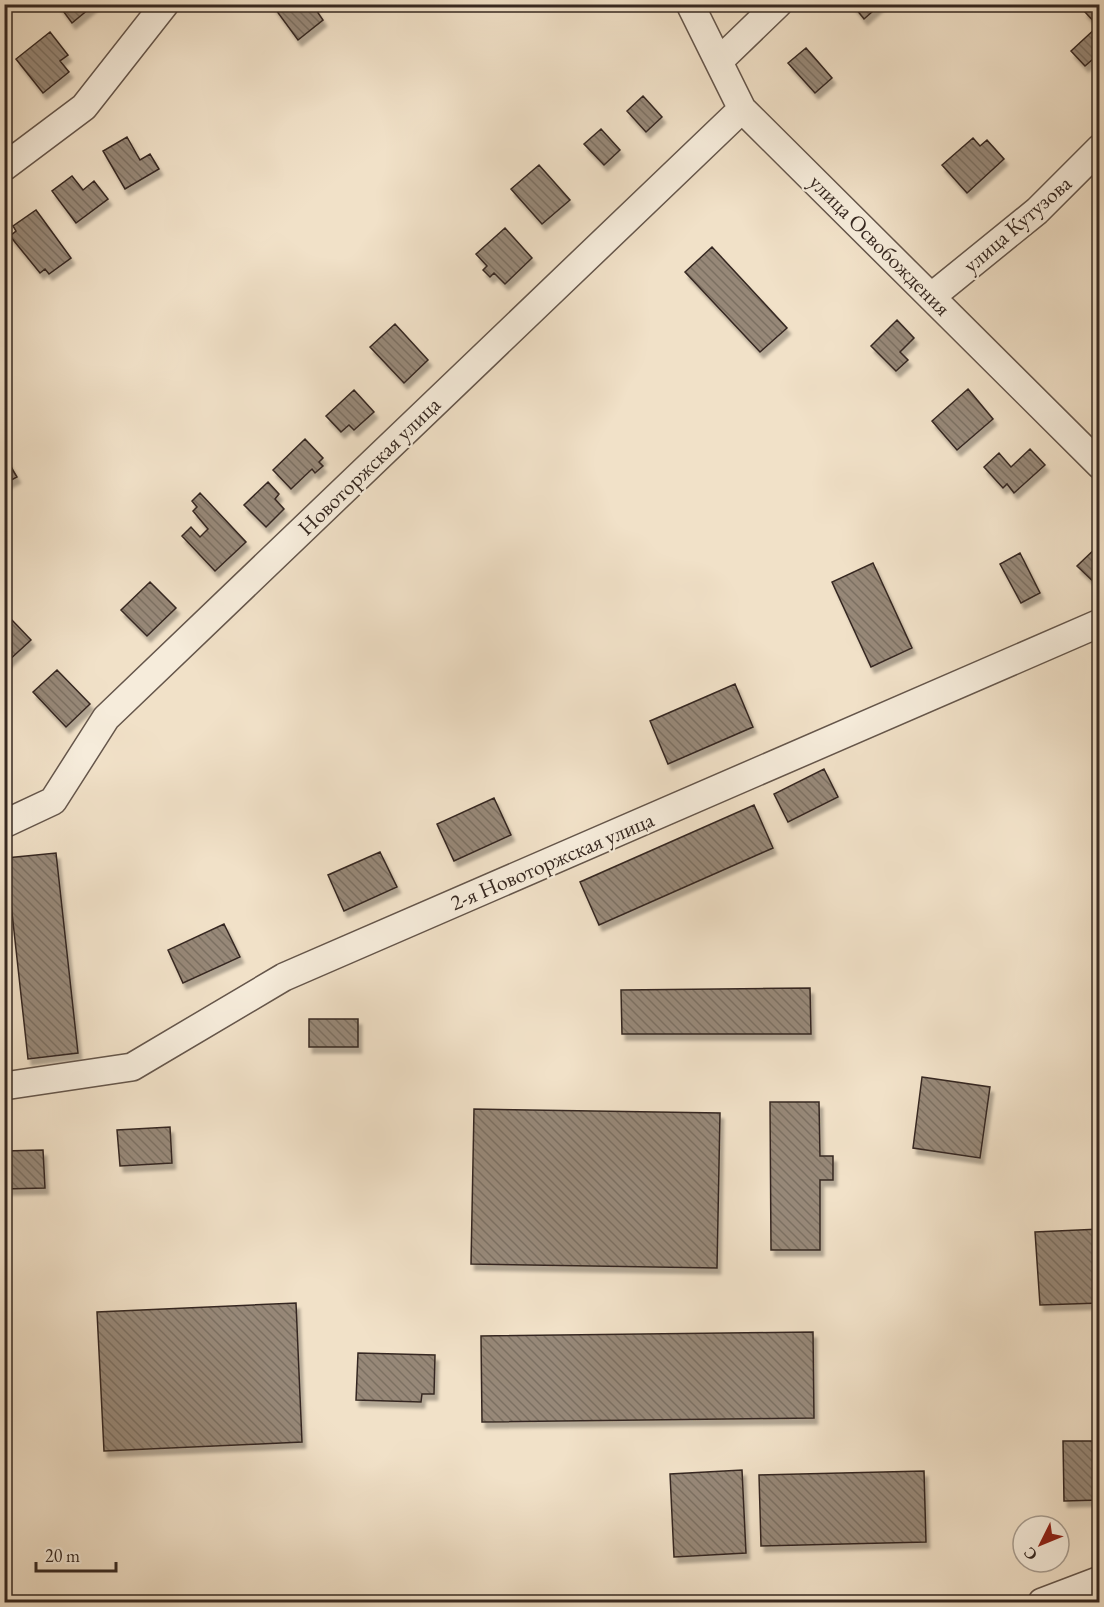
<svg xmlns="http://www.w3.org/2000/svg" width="1104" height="1607" font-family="'EB Garamond',serif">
<defs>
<pattern id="building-back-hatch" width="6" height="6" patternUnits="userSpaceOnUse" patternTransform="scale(1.5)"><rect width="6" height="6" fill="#978878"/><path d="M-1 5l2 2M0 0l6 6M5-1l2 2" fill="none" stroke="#7c6f62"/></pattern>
<filter id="shadow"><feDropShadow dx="3.5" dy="6" stdDeviation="1.5" flood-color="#0004"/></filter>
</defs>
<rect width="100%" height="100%" fill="#f1e1c8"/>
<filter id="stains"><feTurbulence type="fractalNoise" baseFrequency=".00333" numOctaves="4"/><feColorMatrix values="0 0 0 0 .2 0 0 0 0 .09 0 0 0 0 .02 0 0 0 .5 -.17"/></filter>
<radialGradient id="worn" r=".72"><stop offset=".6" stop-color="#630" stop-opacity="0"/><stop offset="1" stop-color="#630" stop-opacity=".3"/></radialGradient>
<path fill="url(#building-back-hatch)" stroke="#362821" stroke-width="1.5" filter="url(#shadow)" d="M58,4H95L72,23Z
M312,4L323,20L298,40L273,6Z
M852,4H881L864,19Z
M1090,4H1100V53L1085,66L1071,51L1098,26L1084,11Z
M50,32L68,55L60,61L69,72L43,93L16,59Z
M806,48L832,78L815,93L788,63Z
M643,96L662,117L646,132L627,111Z
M601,129L620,150L604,165L584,144Z
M127,137L140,160L150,154L159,169L125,189L103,151Z
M973,138L980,146L987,140L1004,159L967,193L942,165Z
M539,165L570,200L542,224L511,189Z
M72,176L83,190L94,181L108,199L76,223L52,191Z
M36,210L71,258L49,274L45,269L40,273L10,236L16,231L13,226Z
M505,228L532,258L505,284L494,273L490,277L483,270L487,266L476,254Z
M712,247L787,328L760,352L685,272Z
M897,320L914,338L900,352L908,360L896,371L871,346Z
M395,324L428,360L404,383L370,347Z
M968,389L993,419L957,450L932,421Z
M354,390L374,412L354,430L349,425L341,432L326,416Z
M305,439L323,458L319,462L323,466L315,473L312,469L291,489L273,470Z
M1030,449L1045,465L1014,493L1007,484L1003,488L984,467L999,453L1011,467Z
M4,455L17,477L4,484Z
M268,482L279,494L275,499L284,509L266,527L244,505Z
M200,493L246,542L215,571L182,536L191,527L200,537L208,529L193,511L197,507L192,501Z
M1100,544V588L1077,566Z
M1020,553L1040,593L1021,603L1000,564Z
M873,563L912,648L871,667L832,582Z
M150,582L176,608L147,636L121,610Z
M11,619L31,640L7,662L4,659V625Z
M57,670L90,704L66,727L33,692Z
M735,684L753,727L668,764L650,721Z
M824,769L838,797L788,822L774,794Z
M494,798L511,835L454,861L437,824Z
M754,805L773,848L599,925L580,882Z
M380,852L397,887L344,911L328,875Z
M56,853L78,1053L28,1059L6,858Z
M224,924L240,957L183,983L168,950Z
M810,988L811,1034H622L621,990Z
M309,1019H358V1047H309Z
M922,1077L990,1087L980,1158L913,1148Z
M770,1102H819L820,1156H833V1180H820V1250H771Z
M474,1109L720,1113L717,1268L471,1264Z
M170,1127L172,1163L120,1166L117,1130Z
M43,1150L45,1188L4,1189V1151Z
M1100,1229V1303L1040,1305L1035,1232Z
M296,1303L302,1442L104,1451L97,1312Z
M813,1332L814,1418L482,1422L481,1336Z
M358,1353L435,1355L434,1394H422L421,1402L356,1400Z
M1063,1441H1100V1500L1064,1501Z
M742,1470L746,1553L674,1557L670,1474Z
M924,1471L926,1542L761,1546L759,1475Z"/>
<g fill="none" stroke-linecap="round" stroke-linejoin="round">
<defs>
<path id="minor" d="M690,4L742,109L1100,465
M719,61L778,4
M4,167L84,107L165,4
M931,297L1037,211L1100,148
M4,824L53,801L106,718L742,109
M4,1086L132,1067L284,977L1100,623
M1042,1602L1100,1580"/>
</defs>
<use href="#minor" stroke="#65564b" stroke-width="30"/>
<use href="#minor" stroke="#f6ecdb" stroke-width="27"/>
</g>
<g text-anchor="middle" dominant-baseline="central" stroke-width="4.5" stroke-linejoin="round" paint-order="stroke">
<g font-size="22" fill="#362821" stroke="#f6ecdb">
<text transform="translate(1017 224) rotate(-41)">улица Кутузова</text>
<text transform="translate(880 245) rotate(45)">улица Освобождения</text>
<text transform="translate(369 466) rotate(-44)">Новоторжская улица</text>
<text transform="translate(552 861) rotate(-23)">2-я Новоторжская улица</text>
</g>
</g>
<rect width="1104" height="1607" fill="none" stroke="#f1e1c8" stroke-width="24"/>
<rect x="6" y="6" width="1092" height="1595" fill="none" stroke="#362821" stroke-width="3"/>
<rect x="12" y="12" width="1080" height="1583" fill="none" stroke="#362821" stroke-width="1.5"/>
<g transform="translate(1041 1544) rotate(227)"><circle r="28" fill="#f6ecdb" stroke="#a99e91" stroke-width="1.5"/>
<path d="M0-4.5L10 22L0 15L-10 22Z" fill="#8f2418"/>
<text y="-9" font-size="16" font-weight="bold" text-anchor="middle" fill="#362821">С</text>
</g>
<path d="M36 1562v9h80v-9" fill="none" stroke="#362821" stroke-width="3"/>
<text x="45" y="1562" font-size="18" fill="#362821" stroke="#f6ecdb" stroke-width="4.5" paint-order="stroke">20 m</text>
<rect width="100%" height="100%" filter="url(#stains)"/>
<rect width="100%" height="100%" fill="url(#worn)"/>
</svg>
